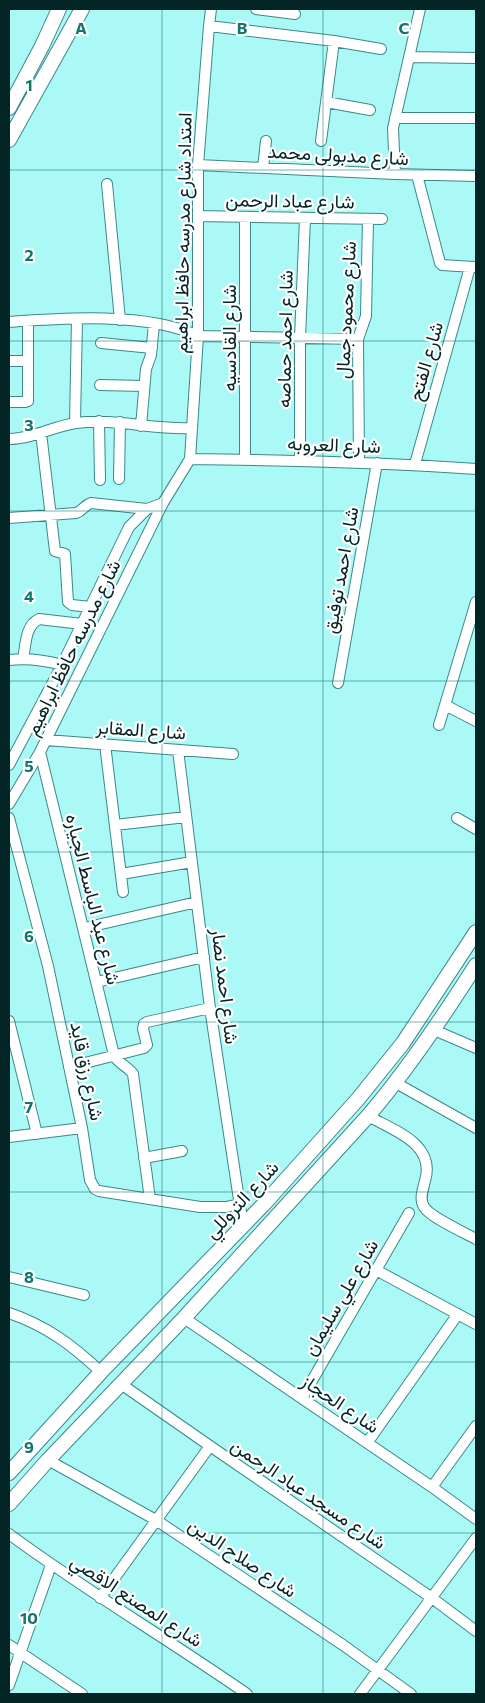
<svg xmlns="http://www.w3.org/2000/svg" width="485" height="1703" font-family="Commissioner,Vazirmatn,sans-serif">
<rect width="100%" height="100%" fill="#aaf9f7"/>
<g fill="none" stroke-linecap="round" stroke-linejoin="round">
<defs>
<path id="street" d="M256,9L295,14
M209,26L334,41L381,49
M409,57L476,58
M326,102L370,110
M395,118H476
M321,141L334,41
M198,165L395,174L476,176
M263,168L266,141
M395,174L393,128L420,9
M417,175L440,263L442,265L474,267
M107,184L120,320
M198,216L382,219
M245,217V460
M9,322C64,318 147,312 198,336L358,339
M101,343L152,348
M9,361H28
M100,385L144,386
M9,402H25L28,401V321
M99,421L100,480
M75,423L77,319
M141,426L146,369L151,355L154,324
M41,433L55,551L65,554L68,602L72,605L90,607
M9,439C32,439 54,426 76,423C116,418 152,430 192,428
M190,459C285,460 381,462 476,469
M300,461V338L305,218
M359,462L358,339L366,316L368,219
M415,464L470,267
M119,479L120,422
M9,518L76,513C83,511 84,505 91,503L147,509
M23,659C26,644 25,626 39,619L82,624
M9,660C27,658 44,660 62,665
M338,683L377,463
M445,705L476,721
M439,725L476,602
M46,740L233,754
M105,744L123,892
M178,750L210,1008L243,1226
M40,752L114,1055C118,1064 128,1066 133,1074L150,1199
M9,765L62,665L129,527L147,509L163,503
M9,804L40,752L163,503L190,459L198,336V165L209,26L211,9
M9,818L48,966L82,1128L90,1180L95,1189L99,1191L200,1207H226L239,1204
M457,818L476,829
M115,825L186,817
M121,874L192,862
M84,928L197,902
M97,982L204,957
M9,1021L37,1134
M434,1030L476,1048
M69,1067L144,1048L147,1045L143,1029L144,1024L147,1022L210,1008
M396,1083L476,1128
M368,1116C395,1131 436,1144 425,1181C423,1189 419,1199 424,1207C430,1217 465,1233 476,1239
M9,1137L82,1128
M144,1158L182,1151
M376,1270L476,1324
M9,1277L84,1295
M9,1313C47,1326 72,1345 101,1372
M184,1318L432,1487L476,1519
M121,1384L210,1446L432,1598L476,1631
M302,1398L409,1213
M367,1443L458,1314
M48,1460L156,1520L343,1645L411,1694
M432,1487L476,1426
M9,1534C86,1591 168,1639 247,1694
M100,1598L210,1446
M9,1645L82,1694
M9,1685L51,1565
M360,1694L476,1538"/>
<path id="secondary" d="M9,108L42,46L59,9
M9,140L82,9
M9,1473L101,1372L264,1204L358,1099L403,1043L476,932
M9,1504L48,1460L184,1318L368,1116C409,1068 443,1017 476,965"/>
</defs>
<use href="#street" stroke="#3a8988" stroke-width="12"/>
<use href="#secondary" stroke="#3a8988" stroke-width="16"/>
<use href="#street" stroke="#fff" stroke-width="10"/>
<use href="#secondary" stroke="#fff" stroke-width="14"/>
</g>
<path fill="none" stroke="#0f766e" stroke-width="1" stroke-opacity="0.55" d="M162,9V1694M323,9V1694M9,170H476M9,341H476M9,511H476M9,681H476M9,852H476M9,1022H476M9,1192H476M9,1362H476M9,1533H476"/>
<g text-anchor="middle" dominant-baseline="central" stroke-width="4.5" stroke-linejoin="round" paint-order="stroke">
<g font-size="19" fill="#032525" stroke="#fff">
<text transform="translate(338 154) rotate(3)">شارع مدبولى محمد</text>
<text transform="translate(290 200) rotate(1)">شارع عباد الرحمن</text>
<text transform="translate(182 233) rotate(-89)">امتداد شارع مدرسه حافظ ابراهيم</text>
<text transform="translate(345 310) rotate(-87)">شارع محمود جمال</text>
<text transform="translate(228 338) rotate(-90)">شارع القادسيه</text>
<text transform="translate(284 339) rotate(-89)">شارع احمد حماصه</text>
<text transform="translate(425 361) rotate(-74)">شارع الفتح</text>
<text transform="translate(334 444) rotate(2)">شارع العروبه</text>
<text transform="translate(340 570) rotate(-80)">شارع احمد توفيق</text>
<text transform="translate(72 647) rotate(-64)">شارع مدرسه حافظ ابراهيم</text>
<text transform="translate(141 729) rotate(4)">شارع المقابر</text>
<text transform="translate(94 899) rotate(76)">شارع عبد الباسط الجياره</text>
<text transform="translate(226 986) rotate(83)">شارع احمد نصار</text>
<text transform="translate(88 1071) rotate(78)">شارع رزق قايد</text>
<text transform="translate(241 1199) rotate(-47)">شارع التروللي</text>
<text transform="translate(340 1297) rotate(-60)">شارع علي سليمان</text>
<text transform="translate(341 1403) rotate(34)">شارع الحجاز</text>
<text transform="translate(309 1493) rotate(34)">شارع مسجد عباد الرحمن</text>
<text transform="translate(243 1557) rotate(34)">شارع صلاح الدين</text>
<text transform="translate(137 1600) rotate(33)">شارع المصنع الاقصي</text>
</g>
</g>
<g font-size="16" text-anchor="middle" font-weight="bold" fill="#0f766e" stroke="#fff" stroke-width="4.5" stroke-linejoin="round" paint-order="stroke">
<text x="81" y="34">A</text>
<text x="242" y="34">B</text>
<text x="404" y="34">C</text>
<text x="29" y="91">1</text>
<text x="29" y="261">2</text>
<text x="29" y="431">3</text>
<text x="29" y="602">4</text>
<text x="29" y="772">5</text>
<text x="29" y="942">6</text>
<text x="29" y="1113">7</text>
<text x="29" y="1283">8</text>
<text x="29" y="1453">9</text>
<text x="29" y="1624">10</text>
</g>
<rect width="485" height="1703" fill="none" stroke="#032525" stroke-width="20"/>
</svg>
